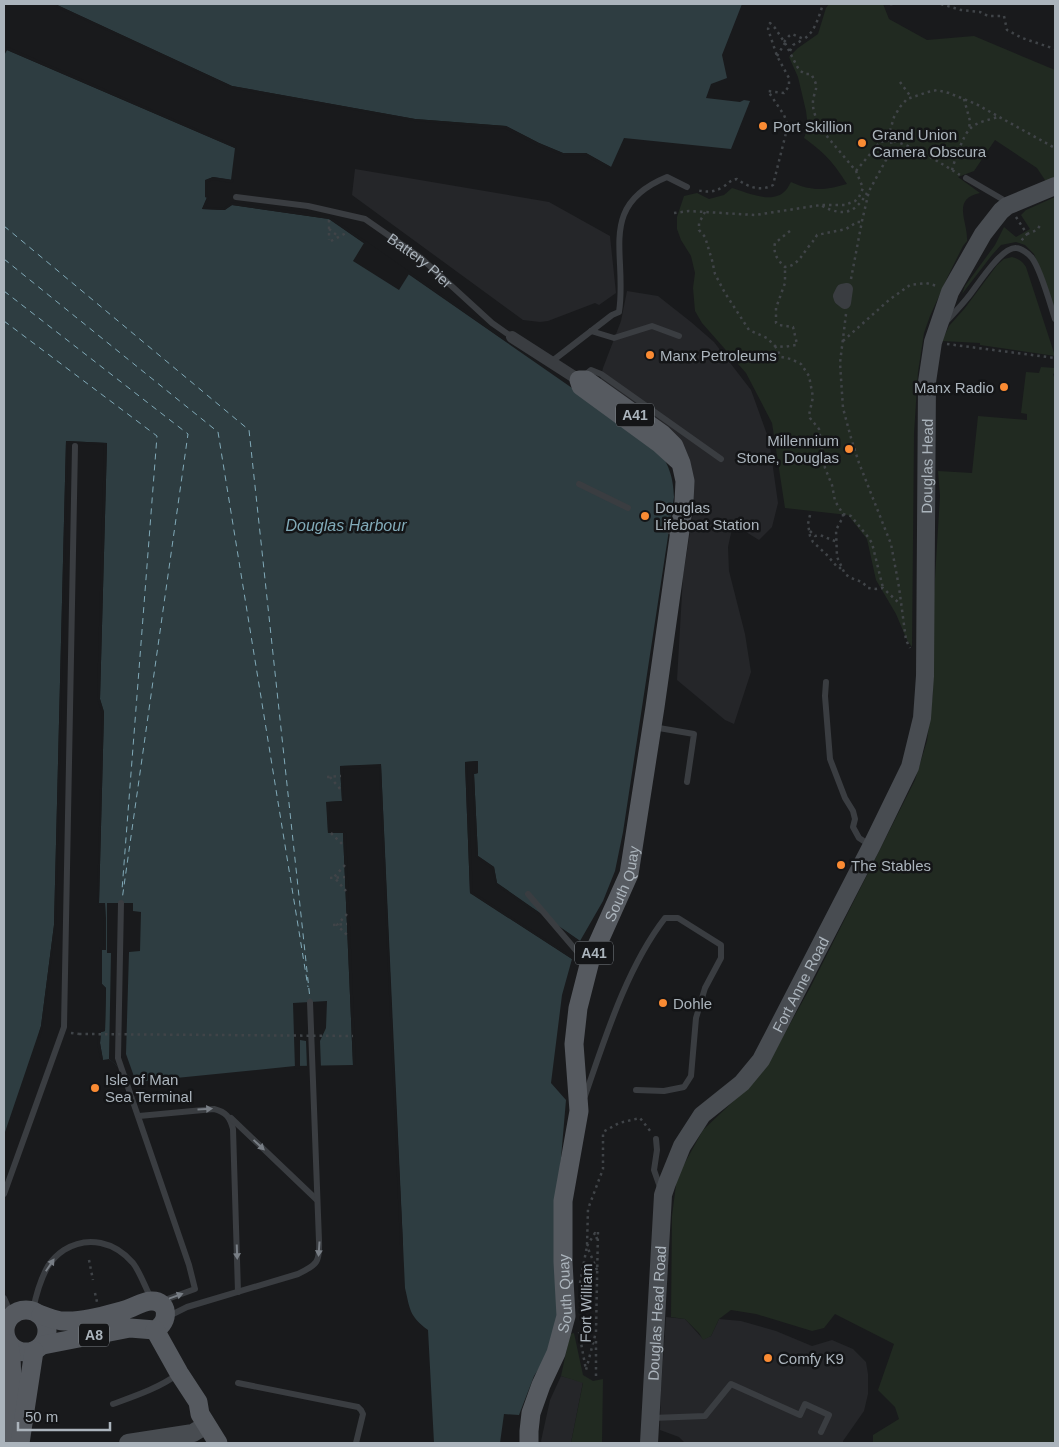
<svg xmlns="http://www.w3.org/2000/svg" width="1059" height="1447" font-family="Arial,sans-serif">
<rect width="100%" height="100%" fill="#191a1c"/>
<path fill="#252629" d="M355,169L549,202L610,236L616,293L599,305L595,303L548,321L540,322L523,320L352,195Z
M627,291L658,296L691,322L714,342L751,390L769,440L778,503L772,527L759,540L733,524L728,547L729,571L745,634L751,672L734,724L725,720L677,680L683,576L694,507V488L690,465L600,382L603,368L621,321Z
M666,1317L685,1319L703,1339L711,1336L719,1319L741,1321L776,1331L812,1346L832,1340L853,1349L866,1362L868,1374V1394L864,1411L843,1441V1443H685L679,1437L660,1430L661,1389Z
M561,1376L583,1382L571,1443H542L541,1441L550,1400Z"/>
<path fill="#212a21" d="M829,4H883L889,19L927,40L974,36L1055,70V183L1049,186L1037,168L995,140L974,171L958,177L980,193C951,199 968,221 967,241L963,246L948,276L930,316L924,333L918,372L914,433L912,647L907,640L896,614L876,580L867,539L848,515L785,508L772,423L746,373L702,323L695,311L693,288L695,273L691,256L681,240L677,229V217L684,196L697,193L709,199L724,195L732,188C746,192 771,204 784,192C787,190 789,185 791,182C813,192 825,190 847,184C834,163 824,152 804,138L808,127L806,111L798,77L789,57L798,48L818,34L826,8Z
M1055,197V310L1034,254L1025,245L1016,242L1001,245L992,255L962,294L965,286L995,245L1004,227L1016,237L1030,229L1021,215L1026,210Z
M1012,257C1019,259 1022,261 1026,267L1055,356L980,345V343L942,341L949,326L965,308L997,265L1004,259Z
M1041,367L1055,368V373L1053,374L1055,380V1443H873V1435L899,1419L895,1407L878,1390L894,1344L835,1314L824,1328L812,1331L756,1314L731,1310L719,1319L711,1336L703,1340L699,1333L685,1319L671,1317L672,1216L677,1177L703,1130L741,1094L765,1069L810,988L915,780L927,741L933,693L934,594L940,496L938,471L972,473L978,416L1027,420V414L1021,413L1026,372L1039,373Z
M574,1333L583,1375L593,1381L603,1379L602,1443H571L583,1383L561,1376L570,1334Z"/>
<path fill="#2e3d41" d="M55,4H742L722,55L727,78L711,84L706,98L740,102L744,100L750,101L731,149L624,138L611,167L586,153H563L539,143L506,126L415,119L232,86Z
M7,50L235,148L231,180L213,177L206,180L207,197L202,209L224,210L232,205L329,219L657,447C669,466 673,475 674,497L623,832L615,871L603,901L580,941L497,883L494,867L478,856L474,774L478,773L477,761L465,762L470,893L572,959L562,995L551,1083L566,1100L555,1228L559,1324L545,1359L534,1376L519,1415L504,1414L500,1443H434L428,1330C409,1316 410,1309 405,1288L381,765L340,766L342,801L327,802L328,833H343L353,1065L295,1066L136,1082L109,1059L103,1060L100,1043L101,1032L105,1031L106,988L102,984V949H106L105,904L99,903L104,712L100,699L107,443L66,441L54,925L41,1026L4,1135V55Z"/>
<path fill="#191a1c" d="M52,4H55L232,86L415,119L506,126L539,143L563,153H586L611,167L612,169H610L586,156L563,155L538,146L506,129L414,121L231,88L54,6Z
M8,47L236,146L237,149L7,50L4,55V50L5,48Z
M213,177L234,180L232,183L213,180L208,182L207,195L209,198L206,207L224,208L232,202L330,216L509,341L508,343L409,274L399,290L353,261L364,243L329,219L232,205L225,210L202,209L207,198L205,197V180Z
M66,441L107,443L100,699L104,712L99,903H105L106,919V950H102V984L106,988L105,1031L101,1032L100,1043L103,1060L100,1058L97,1043L99,1031L103,1029V989L99,985V949L100,947H103L104,919L103,906L98,905L97,903L102,713L97,699L104,445L68,443L56,925L43,1026L40,1038L38,1037L41,1026L54,925Z
M478,761V773L474,774L478,856L494,867L497,883L580,941L579,943L496,885L492,869L476,857L472,774L473,772L476,771L475,764H467L473,892L573,957L572,959L470,893L465,762Z
M381,764L394,1064L403,1245H400L379,767L343,769L344,802L342,804H329L330,831L343,830L346,833L356,1065H353L343,833H328L326,802L342,801L340,766Z
M107,903H133V911L141,912L140,951L129,952L126,1054L136,1082L109,1059L111,953H107Z
M327,1001L326,1028L320,1041L321,1068H307L306,1041L300,1040V1068L295,1069L293,1003Z"/>
<g fill="none" stroke-linecap="round" stroke-linejoin="round">
<path stroke="#81aab8" stroke-width="1" stroke-dasharray="6 5" stroke-linecap="butt" d="M4,226L249,430L310,999
M4,259L218,432L308,987
M4,291L188,434L122,900
M4,321L157,436L122,890"/>
<path stroke="#404448" stroke-width="2.5" stroke-dasharray="2.5 4" stroke-linecap="butt" d="M890,4H896
M941,4L961,10L980,12L988,16H1004L1007,30L1022,38L1055,49
M784,42L789,36L792,34L804,39C815,32 819,16 823,4
M790,51L793,45L799,42L803,39
M777,56L785,43
M900,82L911,97
M964,99L970,121L969,129
M952,170C954,162 963,136 969,130C975,122 989,120 998,117
M856,171L880,142C884,141 888,140 892,141C909,143 944,165 960,175
M822,206C844,217 855,213 867,193
M705,212L699,223V230L705,237L712,260L715,274L725,293L749,330L767,338L775,346L784,347L796,345L797,344L793,327L779,325L776,323V308L785,283V267
M674,213L689,211L755,215L821,205H845L855,201L859,197L863,188L856,171L820,128C817,120 812,110 813,101C815,87 820,89 811,74H805L799,70L785,43L775,28L770,23L768,29L777,56L789,78V86L784,93L768,91L784,115L788,125L773,185C760,192 748,187 737,179C730,180 728,184 723,187C713,193 706,192 696,190
M1016,217L1027,234L1021,241
M329,220V240
M329,229L339,237
M790,231L775,243C773,253 777,260 785,267C798,266 802,254 810,245C813,241 815,239 817,235L846,229L857,222H862
M1027,234L1037,230L1041,224
M331,241L348,232
M851,279L862,221L869,191L892,149L890,131L894,117L900,107L907,99L928,92L937,90L949,93L976,104L1055,148
M846,314L840,363L843,408L851,438L859,463L891,544L899,587L906,640L910,648
M843,341L889,300L910,285L926,283L937,286
M947,344L1055,358
M775,346L781,357L791,359L801,364L809,376L813,397L809,415L810,418L819,429L825,468L832,485L835,501L843,514V517L836,530L837,557L845,574L851,578L862,582L868,588L876,589L883,588L900,604
M843,514L851,516L868,537L872,543L883,588
M810,515L808,524L810,536L813,542L827,555L838,568H842
M810,531L815,536L820,535L837,542
M327,777L341,776
M330,777L341,790
M331,833L344,846
M345,865L334,877L346,891
M330,878L345,877
M347,914L337,925L348,936
M333,925L347,924
M71,1033L79,1034
M89,1260L93,1280
M597,1270L587,1246L595,1233L597,1239
M580,1283L587,1246L588,1209L603,1169V1132L619,1123L640,1118L651,1132
M95,1293L97,1302
M579,1332L586,1370L596,1332
M596,1332L598,1231
M596,1376V1338"/>
<g stroke="#3a3d41" stroke-width="6">
<path d="M966,178L1002,199L1006,205"/>
<path id="s1" d="M236,197L308,206L365,219L421,258L492,323L512,337"/>
<path d="M945,323C953,314 961,306 968,297C977,286 1001,247 1016,248C1021,248 1029,254 1032,258C1041,270 1050,304 1055,319"/>
<path d="M591,331L614,338L652,326L679,336"/>
<path d="M551,362L612,315L619,312C628,255 596,206 667,177L687,187"/>
<path d="M584,376L591,370L601,374L721,459"/>
<path d="M579,484L628,508"/>
<path d="M665,528L676,535"/>
<path d="M826,682L825,696L830,759L845,798L853,811L855,819L853,827L859,838L870,845"/>
<path d="M653,727L694,734L687,782"/>
<path d="M528,894L580,955"/>
<path d="M121,903L118,1058L189,1265L195,1289L162,1301"/>
<path d="M585,1096C605,1038 627,967 665,918H678L721,945V958L705,988L696,1018L691,1076L684,1087L664,1091L636,1090"/>
<path d="M139,1116L214,1109C226,1112 230,1117 233,1129L238,1292"/>
<path d="M231,1118L317,1200"/>
<path d="M656,1139L657,1150L654,1170L661,1190"/>
<path d="M4,1194L64,1027L75,446"/>
<path d="M4,1298L12,1316"/>
<path d="M33,1310C36,1295 40,1280 48,1266C52,1260 58,1254 64,1250C88,1235 115,1242 133,1263C140,1272 145,1287 151,1298"/>
<path d="M167,1317L187,1307L298,1274C317,1265 320,1262 319,1241L310,1002"/>
<path d="M238,1383L358,1407L361,1410L363,1414L356,1443"/>
<path d="M113,1404C135,1396 159,1388 178,1374"/>
<path d="M652,1418L705,1416L731,1384L800,1415L805,1404L829,1415L821,1432"/>
</g>
<path stroke="#3a3d41" stroke-width="12" d="M847,289L845,303L840,299L839,296L842,290Z
M512,337L579,380"/>
<g stroke="#484c51" stroke-width="18">
<path d="M128,1443L193,1433L206,1425"/>
<path id="s2" d="M649,1443L663,1195L667,1183L682,1146L702,1115L742,1083L761,1060L872,845L910,767L922,718L925,676L927,382L933,342L950,292L983,234L1001,211L1007,206L1055,186"/>
</g>
<g stroke="#565a60" stroke-width="19">
<circle cx="26" cy="1331" r="21"/>
<path d="M41,1315C48,1317 56,1321 64,1321C84,1322 106,1315 125,1310C133,1308 143,1301 151,1301C169,1300 170,1322 155,1330L130,1328L43,1345"/>
<path d="M155,1330L179,1373L198,1402L200,1414L218,1443"/>
<path d="M4,1443L12,1381L11,1357L9,1344"/>
<path d="M20,1443L34,1351"/>
<path id="s3" d="M529,1443V1431L531,1413L541,1385L556,1353L566,1316L563,1262V1201L579,1111L574,1044L578,1008L590,961L629,874L655,707L684,502L685,481L681,463L674,446L662,434L586,380H579L581,386L659,443L681,463"/>
</g>
<path stroke="#404448" stroke-width="2.5" stroke-dasharray="2.5 4" stroke-linecap="butt" d="M79,1034L353,1036"/>
</g>
<defs><path id="oneway-solid" d="M-6-.8H1V-3.2L6.5 0L1 3.2V.8H-6Z" transform="scale(1.25)"/></defs>
<g fill="#787e85">
<use href="#oneway-solid" transform="translate(205 1109) rotate(-3)"/>
<use href="#oneway-solid" transform="translate(259 1145) rotate(43)"/>
<use href="#oneway-solid" transform="translate(319 1249) rotate(94)"/>
<use href="#oneway-solid" transform="translate(237 1252) rotate(88)"/>
<use href="#oneway-solid" transform="translate(50 1265) rotate(-56)"/>
<use href="#oneway-solid" transform="translate(176 1296) rotate(-20)"/>
</g>
<g fill="#fa8b33" stroke="#141517" stroke-width="2">
<circle cx="763" cy="126" r="5"/>
<circle cx="862" cy="143" r="5"/>
<circle cx="650" cy="355" r="5"/>
<circle cx="1004" cy="387" r="5"/>
<circle cx="849" cy="449" r="5"/>
<circle cx="645" cy="516" r="5"/>
<circle cx="841" cy="865" r="5"/>
<circle cx="663" cy="1003" r="5"/>
<circle cx="95" cy="1088" r="5"/>
<circle cx="768" cy="1358" r="5"/>
</g>
<g text-anchor="middle" dominant-baseline="central" stroke-width="5" stroke-linejoin="round" paint-order="stroke">
<g fill="#141517" stroke="#7e848a" stroke-width="1">
<rect x="616" y="403.5" width="38" height="23" rx="4"/>
<rect x="575" y="941.5" width="38" height="23" rx="4"/>
<rect x="79" y="1323.5" width="30" height="23" rx="4"/>
</g>
<g font-size="14" font-weight="bold" fill="#abb4bc">
<text x="635" y="415">A41</text>
<text x="594" y="953">A41</text>
<text x="94" y="1335">A8</text>
</g>
<g font-size="15" fill="#abb4bc" stroke="#141517" text-anchor="start">
<text x="773" y="126">Port Skillion</text>
<text x="872" y="134">Grand Union<tspan x="872" dy="17">Camera Obscura</tspan></text>
<text x="660" y="355">Manx Petroleums</text>
<text x="994" y="387" text-anchor="end">Manx Radio</text>
<text x="839" y="440" text-anchor="end">Millennium<tspan x="839" dy="17">Stone, Douglas</tspan></text>
<text x="655" y="507">Douglas<tspan x="655" dy="17">Lifeboat Station</tspan></text>
<text x="851" y="865">The Stables</text>
<text x="673" y="1003">Dohle</text>
<text x="105" y="1079">Isle of Man<tspan x="105" dy="17">Sea Terminal</tspan></text>
<text x="778" y="1358">Comfy K9</text>
</g>
<g font-size="15" fill="#abb4bc" stroke="#141517">
<text stroke="none"><textPath href="#s1" startOffset="200">Battery Pier</textPath></text>
<text stroke="none"><textPath href="#s2" startOffset="1050">Douglas Head</textPath></text>
<text stroke="none"><textPath href="#s3" startOffset="576">South Quay</textPath></text>
<text stroke="none"><textPath href="#s2" startOffset="504">Fort Anne Road</textPath></text>
<text stroke="none"><textPath href="#s3" startOffset="156">South Quay</textPath></text>
<text transform="translate(586 1303) rotate(-89)">Fort William</text>
<text stroke="none"><textPath href="#s2" startOffset="130">Douglas Head Road</textPath></text>
</g>
<g font-size="16" font-style="italic" fill="#81aab8" stroke="#141517">
<text x="346" y="525">Douglas Harbour</text>
</g>
</g>
<rect width="1059" height="1447" fill="none" stroke="#abb4bc" stroke-width="10"/>
<path d="M18 1422v8h92v-8" fill="none" stroke="#abb4bc" stroke-width="2.5"/>
<text x="25" y="1422" font-size="15" fill="#abb4bc" stroke="#141517" stroke-width="4" paint-order="stroke">50 m</text>
</svg>
